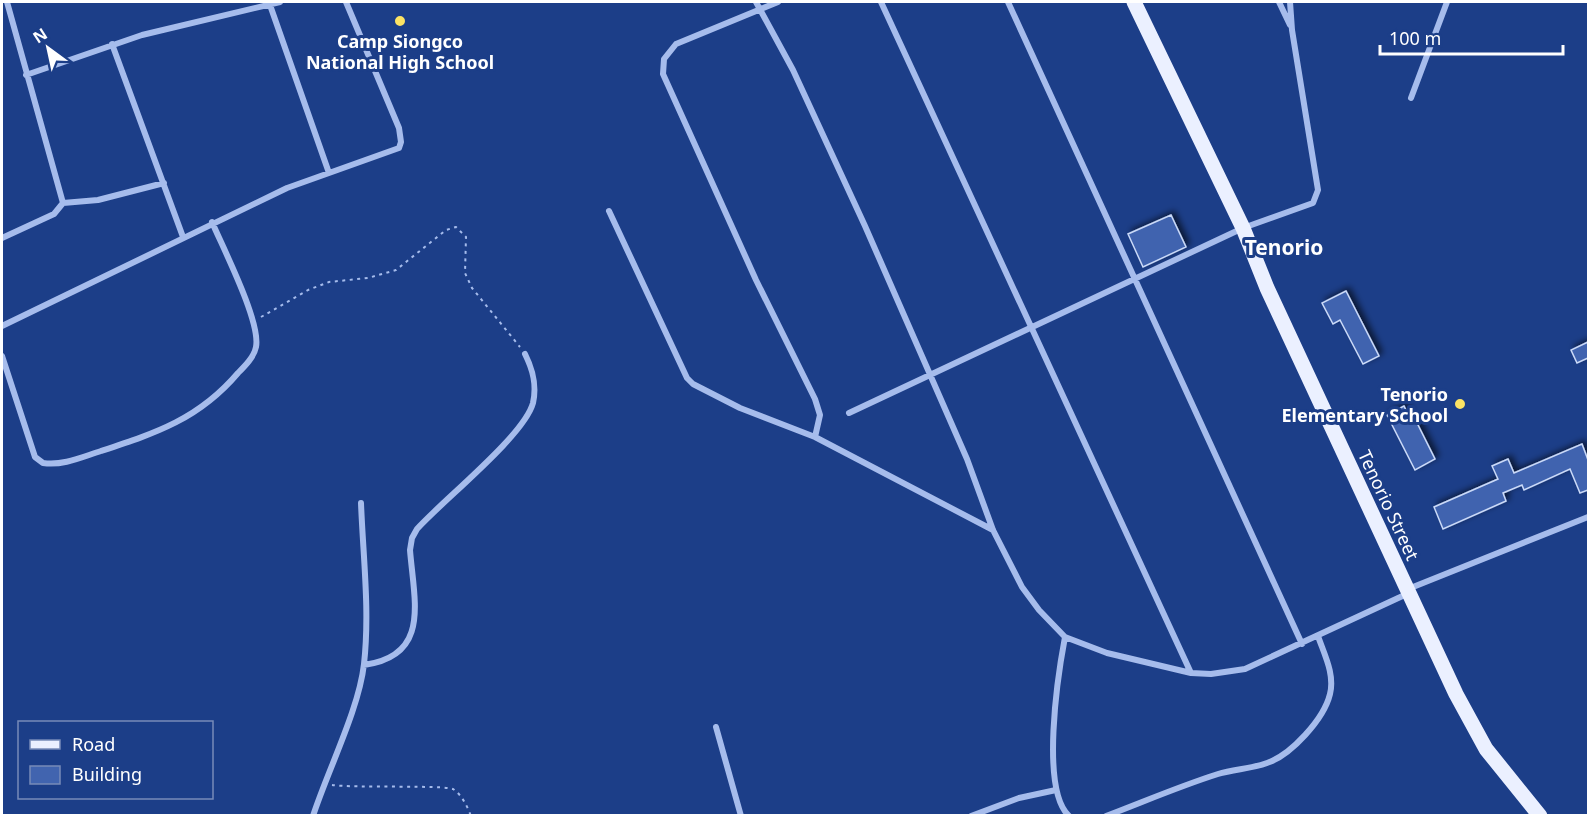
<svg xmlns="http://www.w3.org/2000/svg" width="1590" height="817" font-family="'Noto Sans',sans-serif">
<defs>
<filter id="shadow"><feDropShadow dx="3.5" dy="-3.5" stdDeviation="3" flood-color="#0009"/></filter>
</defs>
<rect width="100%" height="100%" fill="#1c3e88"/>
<path fill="#4164af" stroke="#cbdaf8" stroke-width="1.5" filter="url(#shadow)" d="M1171,215L1186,247L1143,267L1128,234Z
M1346,291L1379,356L1363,364L1340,320L1333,324L1322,303Z
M1588,342V358L1577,363L1571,350Z
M1404,406L1412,423L1416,421L1435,459L1415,470L1387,415Z
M1582,444L1588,460V490L1580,493L1570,469L1524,490L1522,485L1503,493L1506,501L1443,529L1434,507L1498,479L1492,466L1508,459L1514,473Z"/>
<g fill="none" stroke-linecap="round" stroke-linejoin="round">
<path stroke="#a6bcec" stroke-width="2" stroke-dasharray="3 4.5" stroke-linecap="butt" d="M261,317L308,290L329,282L368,278L396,270L446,230L456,227L466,237L465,273L472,288L520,347
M332,785C353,788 445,785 453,789C462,795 467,806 471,816"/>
<path stroke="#a6bcec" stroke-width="6" d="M756,2L793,70L865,226L967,459L993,530L1022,587L1039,610L1065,637L1107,653L1191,673
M778,2L676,44L664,59L663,74L756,280L815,399L820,415L815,437L993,530
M881,2L1191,673L1211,674L1245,669L1409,593
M1008,2L1302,644
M1279,2L1290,25
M270,5L329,173
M112,44L183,237
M26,75L142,35L280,2
M1411,98L1447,2
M63,203L98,200L164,183
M609,211L687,378L693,384L740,408L815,437
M2,238L54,214L63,203L7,2
M2,326L287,188L399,148L401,142L399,128L346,2
M2,356L35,457L43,463C63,466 82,457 101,451C156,433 199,419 238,373C245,366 254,357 256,347C261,322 223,248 212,222
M849,413L1243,228L1313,203L1318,190L1292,30L1290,2
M1408,589L1588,517
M1065,637C1058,674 1040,789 1069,816
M364,665C431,656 414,601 410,550L412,538L417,529C443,500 524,436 533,403C537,385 533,370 525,354
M716,727L741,816
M313,816C328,770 359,709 364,664C370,611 363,556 361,503
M971,816L1019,798L1056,790
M1106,816C1143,802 1180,786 1218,774C1234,769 1251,769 1267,763C1291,755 1324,719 1330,694C1335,674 1324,654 1318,636"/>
<path stroke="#ebf0ff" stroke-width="15" d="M1134,2L1243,228L1267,288L1456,694L1486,749L1540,816"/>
</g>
<g fill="#fce364" stroke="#1c3e88" stroke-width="2">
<circle cx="400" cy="21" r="6"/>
<circle cx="1460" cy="404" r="6"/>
</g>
<g text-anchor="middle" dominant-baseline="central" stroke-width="6" stroke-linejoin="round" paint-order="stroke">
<g font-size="18" font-weight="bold" fill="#fff" stroke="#1c3e88">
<text x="400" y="41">Camp Siongco<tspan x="400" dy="21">National High School</tspan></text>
<text x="1448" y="394" text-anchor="end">Tenorio<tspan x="1448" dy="21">Elementary School</tspan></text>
</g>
<g font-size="18" fill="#fff" stroke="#1c3e88">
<text transform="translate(1389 505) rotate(65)">Tenorio Street</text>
</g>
<g font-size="21" font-weight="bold" fill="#fff" stroke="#1c3e88">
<text x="1284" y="247">Tenorio</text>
</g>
</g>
<rect width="1590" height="817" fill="none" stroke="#ffffff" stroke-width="6"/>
<rect x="18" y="721" width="195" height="78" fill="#1c3e88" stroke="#778bb8" stroke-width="1.5"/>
<rect x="30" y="740" width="30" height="9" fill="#ebf0ff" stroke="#778bb8" stroke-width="1.5"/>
<text x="72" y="751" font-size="18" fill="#ffffff">Road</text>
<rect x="30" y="766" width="30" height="18" fill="#4164af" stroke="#778bb8" stroke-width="1.5"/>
<text x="72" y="781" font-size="18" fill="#ffffff">Building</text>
<g transform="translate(48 48) rotate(327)" stroke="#1c3e88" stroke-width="4.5" paint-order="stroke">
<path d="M0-4.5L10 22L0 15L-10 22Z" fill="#ffffff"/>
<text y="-9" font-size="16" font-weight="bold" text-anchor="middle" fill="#ffffff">N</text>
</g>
<path d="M1380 45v9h183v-9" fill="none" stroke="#ffffff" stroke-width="3"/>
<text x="1389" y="45" font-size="18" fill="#ffffff" stroke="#1c3e88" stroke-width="4.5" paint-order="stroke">100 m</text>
</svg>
